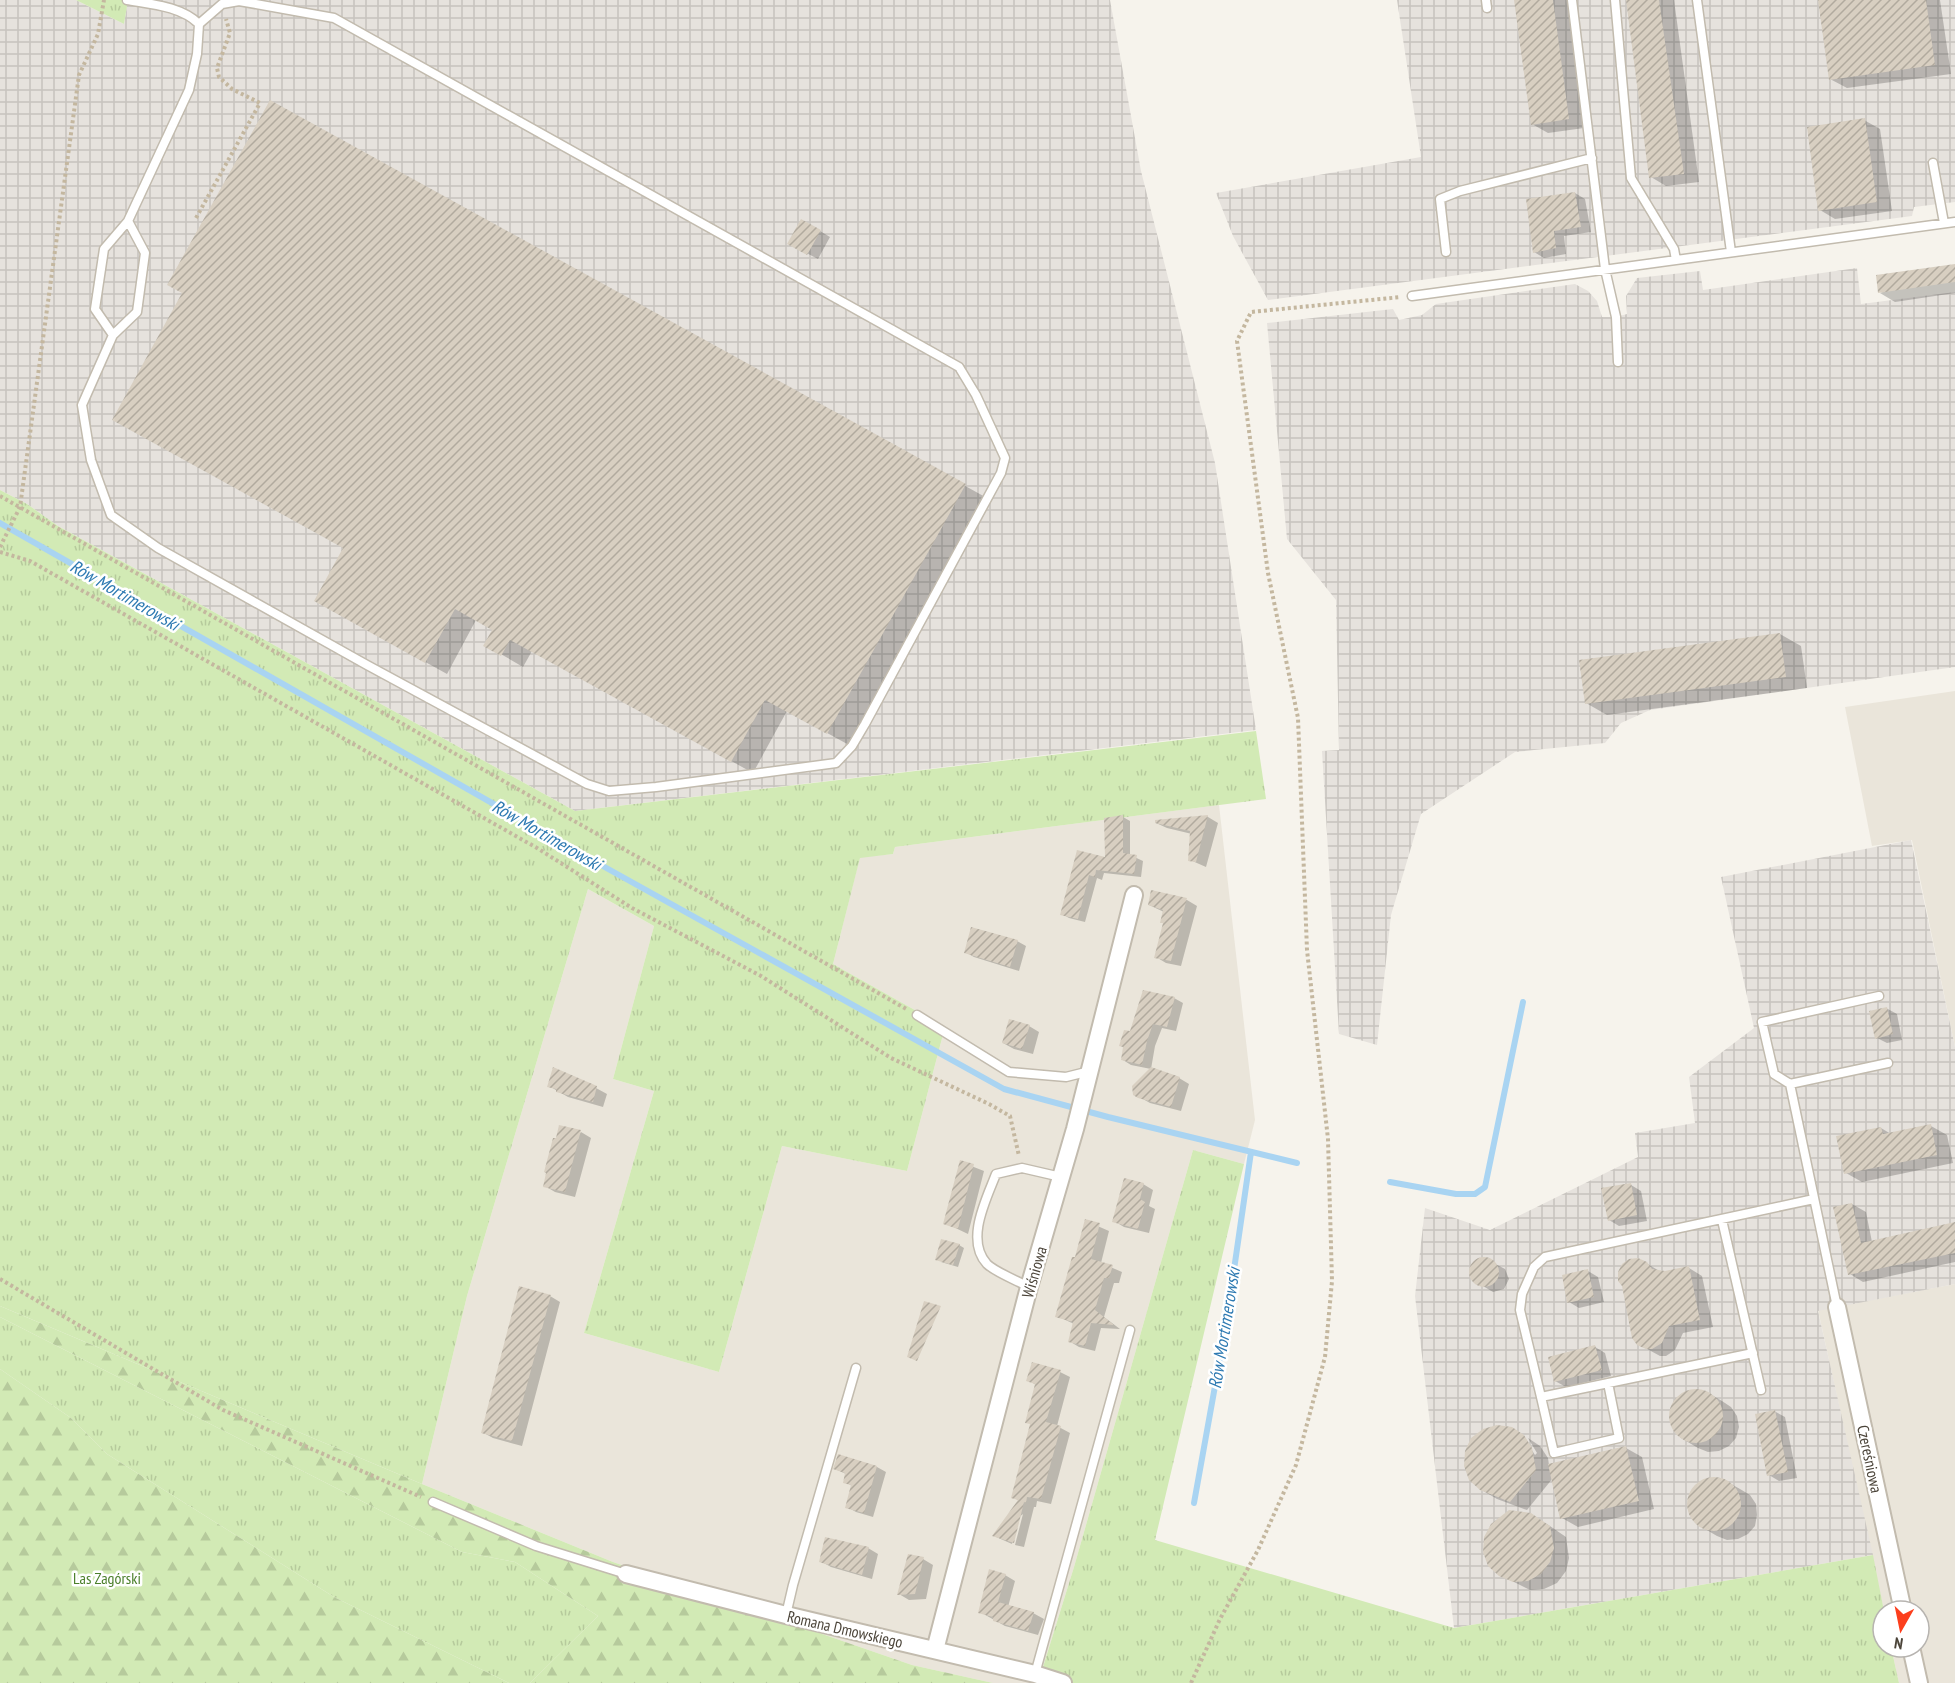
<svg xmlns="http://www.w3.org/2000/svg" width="1955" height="1683" font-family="'PT Sans Narrow',sans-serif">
<defs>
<pattern id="industrial-grid" width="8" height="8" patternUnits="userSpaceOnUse" patternTransform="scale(1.5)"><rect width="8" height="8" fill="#e6e2dd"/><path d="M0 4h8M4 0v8" fill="none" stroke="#c7c3be"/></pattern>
<pattern id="grass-tufts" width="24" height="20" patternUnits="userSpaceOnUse" patternTransform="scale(1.5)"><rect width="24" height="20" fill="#d2eab5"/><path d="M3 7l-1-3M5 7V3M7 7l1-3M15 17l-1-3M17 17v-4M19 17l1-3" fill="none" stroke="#b6ca9c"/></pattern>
<pattern id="forest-firs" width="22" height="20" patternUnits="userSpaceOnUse" patternTransform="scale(1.5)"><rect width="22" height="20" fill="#d2eab5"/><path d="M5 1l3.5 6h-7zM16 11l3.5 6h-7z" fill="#b6ca9c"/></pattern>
<pattern id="building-hatch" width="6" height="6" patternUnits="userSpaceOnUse" patternTransform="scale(1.5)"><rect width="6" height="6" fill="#d8cfc1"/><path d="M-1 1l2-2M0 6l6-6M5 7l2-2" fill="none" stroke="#b1aa9e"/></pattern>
</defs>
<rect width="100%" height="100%" fill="#f6f3ec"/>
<path fill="#eae5da" d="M1955,691V1047L1912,840L1872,846L1845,707Z
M1219,805L1255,1120L1244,1164L1193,1150L1074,1567L1038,1683H993L912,1665L613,1562L422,1484L467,1296L588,889L654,926L613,1079L654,1091L584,1333L719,1372L782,1146L907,1171L945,1027L833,964L860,857L893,854L895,847Z
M1955,1284V1683H1899L1891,1647H1919V1611H1884L1818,1310Z"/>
<path fill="url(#industrial-grid)" d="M0,0H76L124,24L128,0H1110L1141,171L1215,463L1256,730L575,811L58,526L27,504L0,490Z
M1397,0H1955V202L1914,207L1912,216L1268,300L1233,236L1216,193L1421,157Z
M1857,268L1861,304L1955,292V667L1650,710L1621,723L1605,743L1515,752L1421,814L1391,915L1377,1045L1339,1034L1322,751L1339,750L1336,600L1287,539L1267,323L1393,309L1399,320L1422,315L1436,304L1575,284L1588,291L1597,301L1602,317H1616L1627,314L1626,296L1637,278L1700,271L1703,290Z
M1911,840L1955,1047V1284L1818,1311L1873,1555L1454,1628L1415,1296L1425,1208L1490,1230L1638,1157L1635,1133L1695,1123L1689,1077L1754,1028L1721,877Z"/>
<path fill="url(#grass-tufts)" d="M76,0H128L124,24Z
M0,490L27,504L58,526L575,811L1256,731L1266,799L895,847L893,854L860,858L833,964L945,1027L907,1171L782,1146L719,1372L584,1333L654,1091L613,1079L654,926L588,889L467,1296L422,1484L0,1306Z
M1193,1150L1244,1164L1155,1540L1454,1628L1873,1555L1884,1611L1883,1647H1891L1899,1683H1038L1074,1567Z
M0,1317L462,1552L515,1562L598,1616L530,1683H509L334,1597L107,1454L71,1418L0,1369Z"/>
<path fill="url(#forest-firs)" d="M0,1306L422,1484L613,1562L912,1665L993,1683H530L598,1616L515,1562L462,1552L0,1317Z
M0,1369L71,1418L107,1454L334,1597L509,1683H0Z"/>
<path fill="#0003" d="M1515,0H1567L1584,128L1548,133L1532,124Z
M1628,0H1674L1699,182L1666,186L1651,177Z
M1819,0H1940L1951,74L1847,88L1830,79Z
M271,102L987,498L849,745L787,711L753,773L532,651L523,667L506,657L485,645L493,630L476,620L447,674L337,613L345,547L184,293Z
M1864,120L1880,129L1892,211L1835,219L1820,210Z
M1575,193L1585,199L1591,232L1564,236L1566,254L1544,258L1534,252Z
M820,231L830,237L818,259L789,244Z
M1955,265V293L1895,302L1880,293Z
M1780,634L1801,646L1807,688L1607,715L1586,703Z
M1123,817L1130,821V855L1143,861L1141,877L1104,873L1102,880L1097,878L1085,922L1069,918L1062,914L1078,852L1107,859Z
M1208,817L1218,823L1206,867L1190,860L1192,834L1167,828L1156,823Z
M1187,900L1197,906L1181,966L1166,963L1156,957L1165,924L1164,912L1149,905Z
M1017,941L1026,946L1019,971L974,957L965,952Z
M1174,998L1183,1003L1176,1031L1162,1028L1155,1046L1151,1069L1179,1078L1189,1084L1181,1111L1150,1103L1134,1094L1151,1069L1131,1065L1123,1060L1131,1033Z
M1886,1008L1897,1014L1902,1040L1887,1043L1877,1038Z
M1029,1026L1039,1032L1033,1054L1014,1049L1003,1043Z
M549,1086L596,1088L607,1094L603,1107L568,1097Z
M1931,1126L1947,1135L1953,1163L1862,1182L1846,1173L1881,1128L1891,1134Z
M581,1132L591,1138L575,1197L555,1192L545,1186Z
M961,1162L984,1171L968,1234L945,1223Z
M1143,1184L1153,1190L1149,1206L1155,1209L1149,1233L1124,1227L1114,1221Z
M1631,1185L1641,1191L1647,1221L1619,1226L1609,1220Z
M1852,1204L1866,1212L1872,1242L1955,1223V1262L1863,1282L1850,1274Z
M1086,1221L1109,1231L1101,1263L1122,1272L1119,1283H1114L1104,1317L1120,1329L1101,1328L1095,1351L1079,1347L1069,1341L1074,1324L1057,1316L1076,1259Z
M959,1245L964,1248L958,1267L941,1262Z
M1484,1258L1505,1269L1509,1279L1504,1289L1493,1292L1473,1280L1471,1275L1474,1264Z
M1646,1263L1661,1272L1689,1268L1702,1276L1713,1327L1683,1333L1675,1350L1666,1356H1660L1638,1344Z
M1588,1271L1598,1277L1604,1302L1579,1308L1569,1302Z
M550,1296L560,1302L522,1446L493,1438L482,1432Z
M1595,1347L1605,1353L1611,1376L1566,1387L1555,1381Z
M1060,1372L1070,1377L1057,1426L1070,1433L1051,1504L1037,1501L1036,1507H1034L1024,1547L1015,1545L1023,1514L1018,1518L1012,1544L994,1536L1019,1501L1013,1497L1031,1425L1036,1385L1028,1380Z
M1694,1390L1705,1391L1722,1401L1731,1407L1737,1416L1739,1427L1736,1438L1729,1446L1719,1451L1708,1452L1698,1448L1681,1438L1674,1430L1670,1420V1409L1675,1399L1683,1393Z
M1774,1411L1785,1417L1797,1478L1779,1481L1769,1475Z
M1522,1435L1535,1455L1537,1453L1528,1438L1540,1446L1548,1458L1549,1465L1626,1448L1642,1457L1654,1509L1578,1527L1562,1518L1553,1478L1527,1510L1497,1499L1480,1489Z
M839,1456L877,1467L886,1472L873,1517L856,1512L847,1507L852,1486L845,1482L846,1474L835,1469Z
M1713,1478L1724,1480L1740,1489L1750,1495L1756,1504L1757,1515L1755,1526L1748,1534L1738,1539L1727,1540L1717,1536L1700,1526L1692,1518L1688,1508L1689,1497L1694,1488L1702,1481Z
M1547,1524L1566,1537L1569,1558L1566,1571L1557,1583L1544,1589L1530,1590L1500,1575Z
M868,1548L878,1554L872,1579L831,1567L820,1561Z
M923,1559L933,1565L926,1599L909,1600L899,1594Z
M1005,1575L1015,1581L1008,1607L1033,1613L1044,1619L1038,1635L1005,1626L980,1612Z"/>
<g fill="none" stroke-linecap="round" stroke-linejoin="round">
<path stroke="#a9d4f2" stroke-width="6" d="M0,523L601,865L1004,1089L1108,1117L1297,1163
M1390,1182L1456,1194H1475L1485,1187L1523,1002
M1194,1503L1226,1325L1251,1152"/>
</g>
<path fill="url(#building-hatch)" d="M1514,0H1553L1569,119L1531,125Z
M1626,0H1659L1684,174L1649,178Z
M1818,0H1926L1935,65L1829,80Z
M270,100L966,484L827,734L765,700L731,762L510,640L501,656L483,646L492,630L455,609L425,663L314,601L343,548L112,420L182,293L167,285Z
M1865,118L1877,202L1818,211L1807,127Z
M1575,192L1581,227L1554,231L1556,248L1533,253L1526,199Z
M801,219L821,230L807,255L787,244Z
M1955,264V282L1878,293L1876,275Z
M1780,633L1786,677L1585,704L1579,660Z
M1123,815V853L1137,855L1134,874L1096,870L1095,877L1089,875L1078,919L1060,915L1077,850L1105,857L1104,818Z
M1208,815L1196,862L1188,861L1190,831L1155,823V820Z
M1151,890L1187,898L1171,961L1154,958L1163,923H1160L1163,910L1148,905Z
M971,927L1018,940L1010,967L964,953Z
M1143,990L1175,997L1167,1027L1153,1024L1147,1041L1142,1065L1121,1060L1123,1047L1119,1046L1124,1030L1130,1031Z
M1887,1007L1893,1034L1875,1039L1869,1011Z
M1009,1019L1030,1025L1022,1049L1002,1043Z
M553,1067L597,1086L593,1102L556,1092V1089L547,1087Z
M1151,1067L1180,1077L1171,1107L1138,1098L1133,1095L1132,1086Z
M1931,1124L1937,1155L1844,1174L1836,1136L1881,1127L1883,1134Z
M559,1125L581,1130L565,1192L543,1187L546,1173L544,1172L553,1138H556Z
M960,1160L974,1164L958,1229L943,1224Z
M1124,1178L1144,1183L1140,1199L1145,1202L1138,1229L1112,1222Z
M1631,1183L1637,1215L1608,1221L1601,1188Z
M1852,1203L1861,1243L1955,1222V1253L1848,1275L1833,1207Z
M1085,1219L1100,1223L1091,1259L1113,1265L1109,1278H1104L1095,1310L1114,1325L1091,1323L1085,1346L1068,1342L1073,1322L1055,1317L1072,1257H1075Z
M941,1239L960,1244L953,1265L935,1260Z
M1469 1272a15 15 0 1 1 30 0a15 15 0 1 1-30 0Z
M1638,1258L1647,1262L1652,1269L1665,1271L1689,1266L1700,1320L1669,1326L1662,1343L1652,1349H1646L1637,1345L1632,1338L1622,1286L1618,1281V1272L1622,1264L1629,1259Z
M1588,1269L1594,1297L1567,1303L1562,1275Z
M519,1286L551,1295L512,1441L481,1433Z
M924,1301L941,1306L917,1361L907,1357Z
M1595,1345L1602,1370L1554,1382L1548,1357Z
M1032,1362L1061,1370L1046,1422L1061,1426L1041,1499L1027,1497L1026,1503L1024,1502L1014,1543L992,1536L1018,1500L1011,1498L1030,1424L1025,1423L1035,1384L1026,1381Z
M1669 1416a27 27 0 1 1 54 0a27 27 0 1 1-54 0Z
M1775,1410L1788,1472L1767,1476L1755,1414Z
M1497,1425L1512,1427L1524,1435L1532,1448L1536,1470L1510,1502L1480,1490L1469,1480L1464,1466L1465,1451L1471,1438L1483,1429Z
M1626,1446L1639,1501L1560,1519L1548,1464Z
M838,1454L877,1466L864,1513L845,1508L851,1485L843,1483L845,1473L833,1469Z
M1687 1504a27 27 0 1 1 54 0a27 27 0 1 1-54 0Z
M1509,1510L1531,1513L1550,1526L1554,1548L1550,1562L1541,1574L1528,1581L1513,1582L1499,1576L1488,1566L1483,1552L1484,1537L1491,1524Z
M825,1537L869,1547L862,1575L819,1562Z
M908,1554L924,1557L915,1594L897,1595Z
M989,1569L1006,1574L998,1602L1034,1612L1028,1631L993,1621V1617L978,1613Z"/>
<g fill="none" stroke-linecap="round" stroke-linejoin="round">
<defs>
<path id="lane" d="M127,0C150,4 181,6 199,24L197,54L189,90L128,221L104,249L95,309L113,335L82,405L91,460L111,515L158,548L367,665L587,784L609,791L656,787L836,763L852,746L865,724L1001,473L1005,458L976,395L959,367L334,18L239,1L222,4L199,24
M1486,0L1487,8
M1572,0L1605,269L1616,317L1618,362
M1615,0L1631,178L1674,249L1676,260
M1697,0L1731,252
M1933,163L1944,223
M1446,252L1440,199L1460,191L1592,158
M1412,296L1955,222
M113,335L137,312L145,253L128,221
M917,1015L1009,1072L1066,1077L1090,1071
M1790,1084L1774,1074L1762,1022L1879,996
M1722,1220L1761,1390
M1029,1287C1018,1281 995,1272 987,1264C965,1240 986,1200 996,1174L1022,1168L1061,1177
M1837,1307L1790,1084L1888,1063
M1608,1383L1619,1438L1554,1453L1541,1397L1753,1353
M1541,1397L1520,1310L1522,1294L1534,1267L1545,1257L1814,1199
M433,1502L536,1546L626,1574
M786,1615L793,1585L856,1368
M1035,1674L1130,1330"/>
<path id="street" d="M1837,1307L1903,1611
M626,1574L786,1615L1035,1674L1063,1683
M1911,1647L1919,1683
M935,1650L1029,1287L1075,1129L1134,895"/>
</defs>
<use href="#lane" stroke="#c2bbae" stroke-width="11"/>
<use href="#street" stroke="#c2bbae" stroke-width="20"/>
<path stroke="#c4b79f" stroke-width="4" stroke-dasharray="3 3" stroke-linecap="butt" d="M196,218L260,103L232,89L219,77L217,68L230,33L226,19
M0,496L908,1010
M0,547L20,507L79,75L98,34L104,0
M0,552L30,561L537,848L632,908L761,976L891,1058L989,1104L1010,1116L1019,1156
M0,1279L223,1410L421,1497
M1191,1683L1220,1619L1258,1550L1296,1465L1325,1357L1332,1281L1328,1139L1307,950L1298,718L1268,573L1237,341L1251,312L1401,297"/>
<use href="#lane" stroke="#fff" stroke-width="8"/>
<use href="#street" stroke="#fff" stroke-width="16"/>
</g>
<g text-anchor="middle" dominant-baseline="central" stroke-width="5" stroke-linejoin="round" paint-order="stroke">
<g font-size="16" fill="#4b4439" stroke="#fff">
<text transform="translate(1034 1272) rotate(-74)">Wiśniowa</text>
<text transform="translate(1870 1459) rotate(78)">Czereśniowa</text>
<text transform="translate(845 1629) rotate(13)">Romana Dmowskiego</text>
</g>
<g font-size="16" fill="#4a7f2a" stroke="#fff">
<text x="107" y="1578">Las Zagórski</text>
</g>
<g font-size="18" font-style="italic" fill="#2e7ab2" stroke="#fff">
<text transform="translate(125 595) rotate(30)">Rów Mortimerowski</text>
<text transform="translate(547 835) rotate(30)">Rów Mortimerowski</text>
<text transform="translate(1224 1328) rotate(-81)">Rów Mortimerowski</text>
</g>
</g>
<g transform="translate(1901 1629) rotate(189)"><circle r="28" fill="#ffffff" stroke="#b7b4b0" stroke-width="1.5"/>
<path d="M0-4.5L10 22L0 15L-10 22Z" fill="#fc3f1d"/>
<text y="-9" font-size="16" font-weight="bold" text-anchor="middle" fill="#4b4439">N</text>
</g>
</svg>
